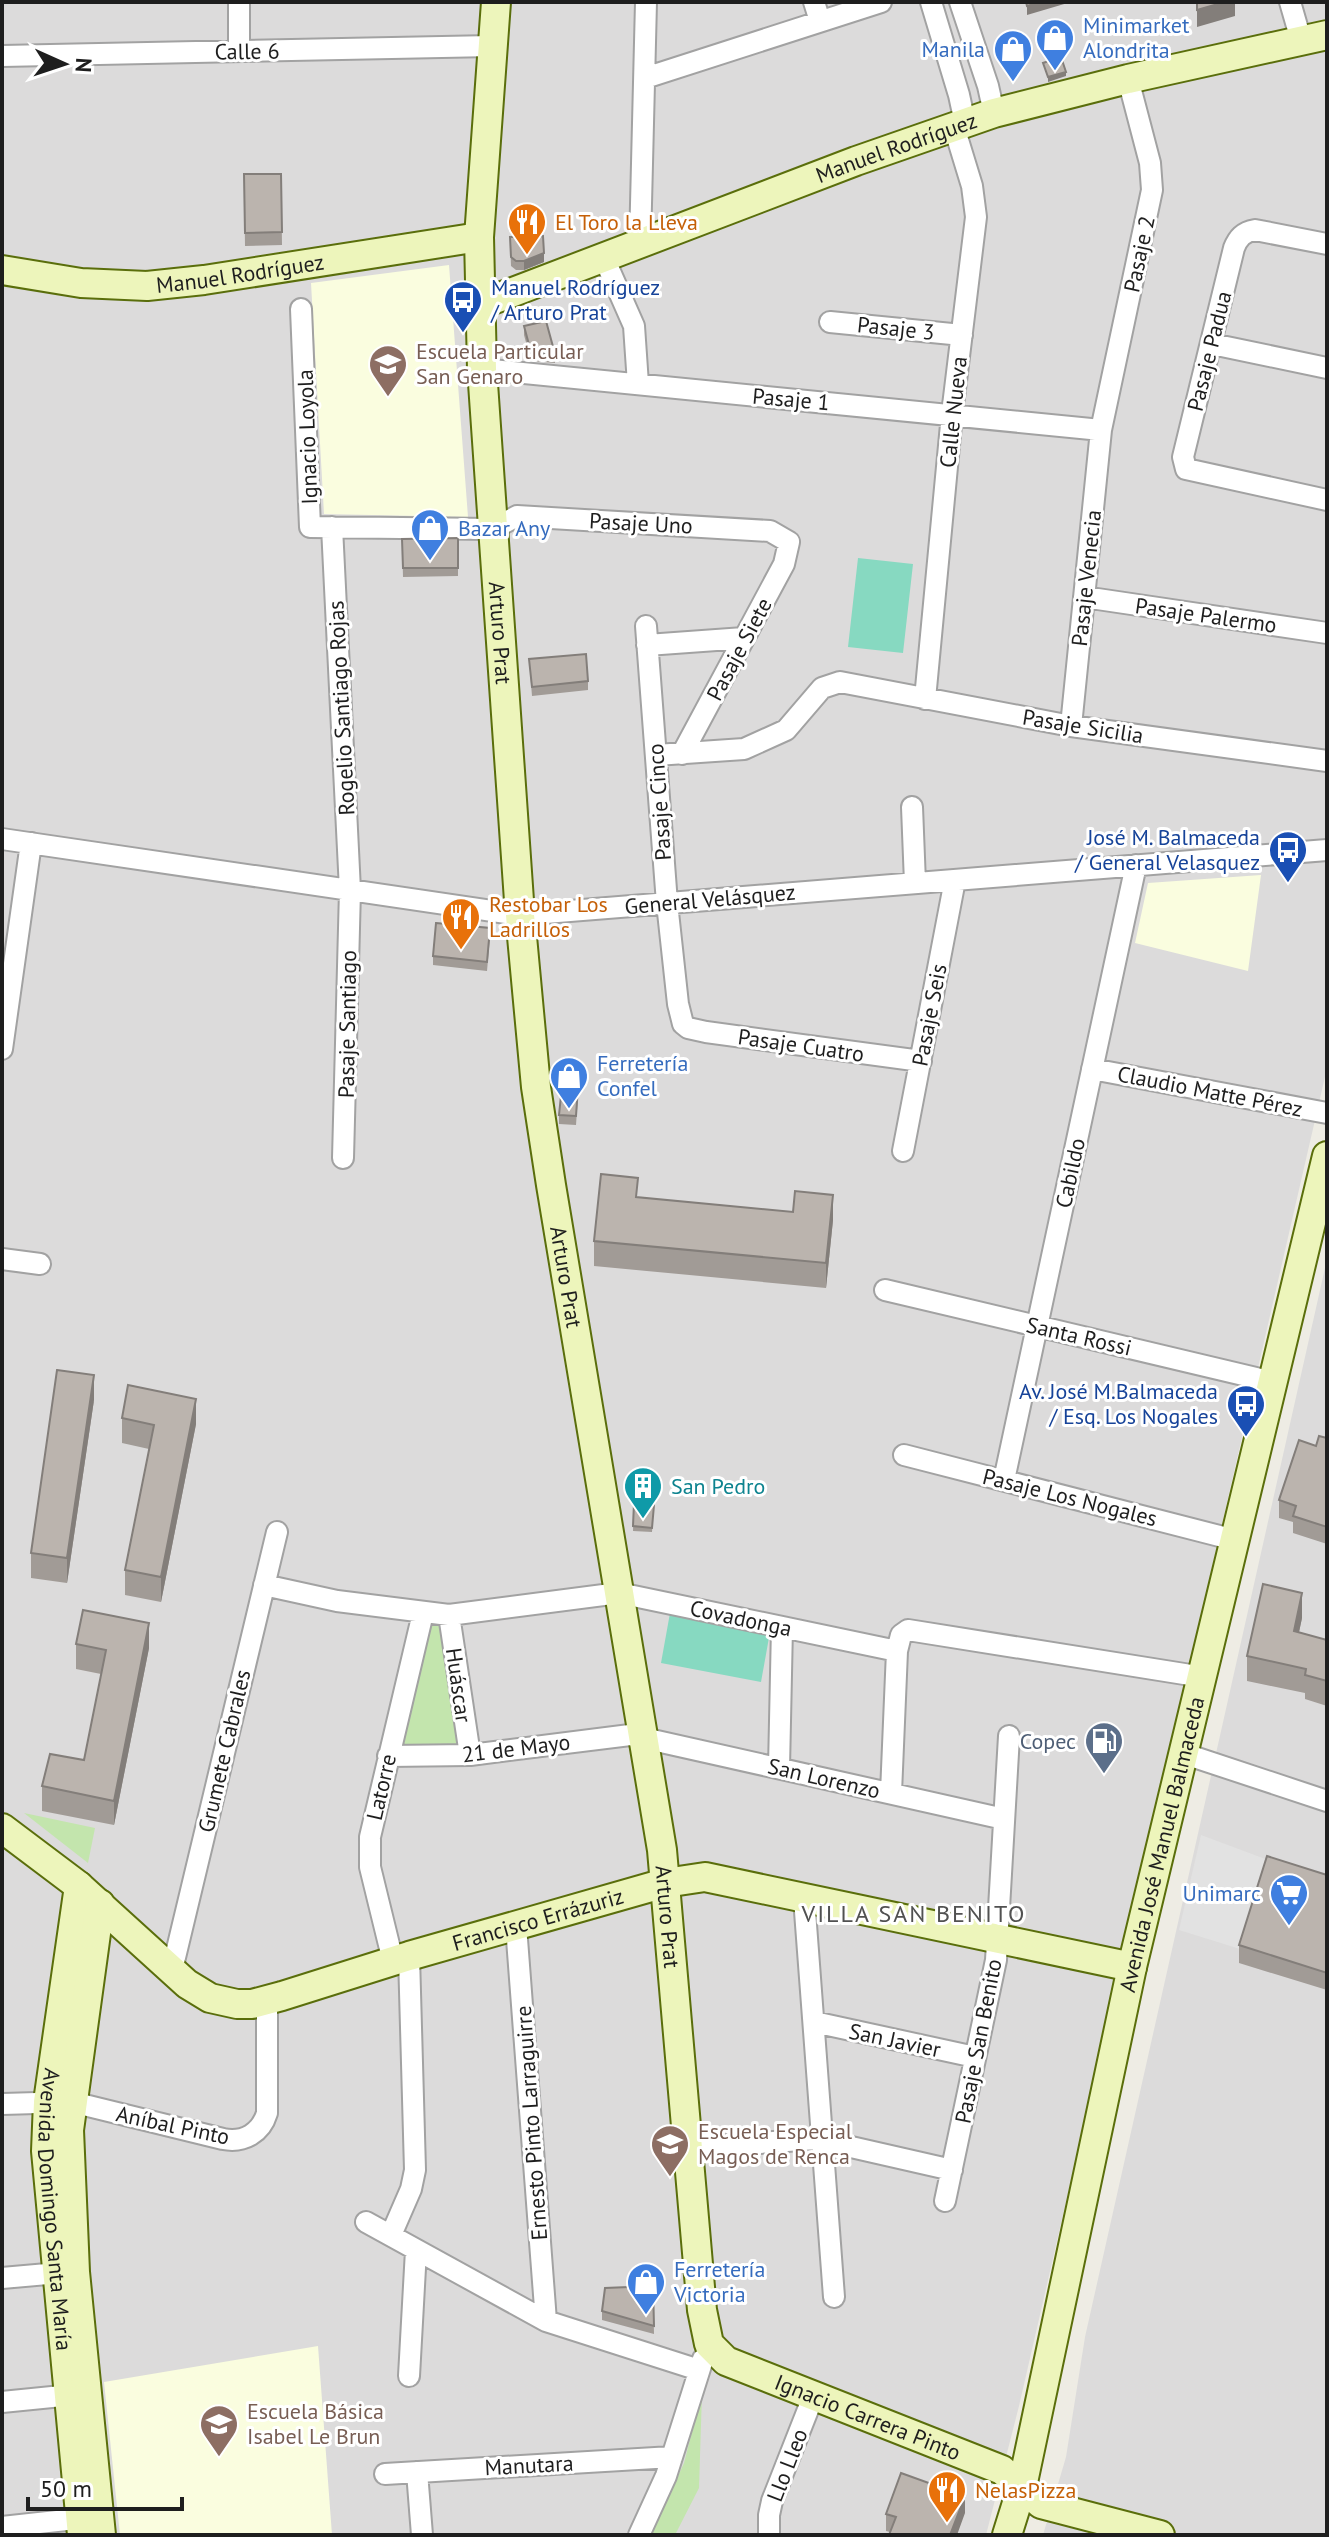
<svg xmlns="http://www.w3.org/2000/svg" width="1329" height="2537" font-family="'PT Sans',sans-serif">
<rect width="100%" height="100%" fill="#eeece4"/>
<path fill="#dcdbdb" d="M2,2H1327V1068L1019,2406L986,2535H2Z
M1327,1259V2535H1043L1066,2457L1085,2337Z"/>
<path fill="#fafddf" d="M449,265L468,517L324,514L311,283Z
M1261,875L1248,971L1135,943L1148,883Z
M318,2346L332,2535H120L104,2382Z"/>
<path fill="#c3e5ad" d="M430,1624L442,1626L460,1747L400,1746Z
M24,1813L95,1828L88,1863Z
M702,2393L699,2488L675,2535H651L684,2463Z"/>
<path fill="#87d9c1" d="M858,558L913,564L903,653L848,647Z
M670,1613L770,1632L761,1682L661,1663Z"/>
<path fill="#e2e2e2" d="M1201,1835L1268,1860L1240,1949L1179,1930Z"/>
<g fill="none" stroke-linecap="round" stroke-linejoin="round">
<defs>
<path id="street" d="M239,2V51
M814,2L820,21
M931,2L959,95L965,123
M960,2L988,86L994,113
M1290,2L1301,40
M2,56L492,46
M645,78L881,2
M640,244L646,2
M1327,244L1255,230C1243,232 1238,238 1234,248L1183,457L1186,469L1327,500
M604,258L634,326L638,384
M301,309L310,527L493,529L517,516L770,531L789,542L784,564L682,754
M830,322L962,335
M1212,344L1327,368
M482,369L1101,430
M332,527L350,890L343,1158
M1084,597L1327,633
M646,626L667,903L678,1004L683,1024L688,1028L706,1032L921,1061
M647,645L744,638
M925,699L952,414L976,217L972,186L954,127
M1071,726L1101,430L1152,190L1150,163L1128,79
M656,755L744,749L786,730L822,688L840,682L1071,726L1327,761
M912,807L915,883
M2,839L520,915L1327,850
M2,1049L31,843
M1092,1069L1327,1113
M903,1151L955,880
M2,1259L40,1264
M885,1290L1273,1382
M904,1455L1235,1540
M1004,1480L1136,865
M264,1585L337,1601L449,1615L619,1593L897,1651
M449,1615L470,1755
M1185,1754L1327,1801
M388,1756L470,1755L630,1735L1004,1819
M779,1768L782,1627
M891,1793L897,1651L901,1635L908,1630L1203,1677
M804,1898L834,2297
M516,1926L546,2321
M393,1961L370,1867V1837L423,1613
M172,1970L277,1532
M814,2022L975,2057
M2,2104L72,2102L223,2139C244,2143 261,2133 267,2113V2001
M688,2148L816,2139L952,2170
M945,2201L996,1960L1009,1736
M366,2222L546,2321L699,2370
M391,2235L411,2189L415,2170L409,1956
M2,2278L70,2272
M409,2376L416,2250
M2,2402L82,2394
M417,2472L422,2535
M385,2474L672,2457
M2,2527L94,2517
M639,2535L666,2476L703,2359
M769,2535V2515L772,2501L813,2397"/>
<g id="secondary">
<path id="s1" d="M496,2L479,237L482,369L520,915L536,1087L551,1185L662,1850L702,2310L709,2344L726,2361L1002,2470L1041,2504L1160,2535"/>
<path id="s2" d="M2,270L81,283L147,286L204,280L479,237"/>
<path id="s3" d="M479,305L856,161L994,113L1128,79L1327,35"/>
<path id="s4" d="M2,1828L79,1886L187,1984L210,1998L237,2004H252L282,1996L409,1956L665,1883L705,1877L1132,1967"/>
<path id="s5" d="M79,1886L48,2102L46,2151L82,2535"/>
<path d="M100,1904L69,2130L75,2272L101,2535"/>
<path id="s6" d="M1007,2535L1022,2487L1132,1967L1327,1156"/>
</g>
</defs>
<use href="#street" stroke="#a2a2a2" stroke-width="24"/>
<use href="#secondary" stroke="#5a6e0b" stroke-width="32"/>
<use href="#street" stroke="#fff" stroke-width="20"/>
<use href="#secondary" stroke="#edf5bb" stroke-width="28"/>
</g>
<path fill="#a19b96" d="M244,174H281L282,245L245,246Z
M510,237L544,262L524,270H516L511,266Z
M524,326L555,354V363L531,361L524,335Z
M458,538V576L403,577L402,539Z
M529,659L588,681V690L532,696Z
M490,937L487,971L433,965V956Z
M578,1096L576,1125L559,1124V1115Z
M638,1197L833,1220L826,1288L594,1266V1241Z
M94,1400L67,1583L31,1578V1553Z
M122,1418L196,1424L161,1602L125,1595V1570L149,1449L122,1443Z
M1327,1438V1544L1293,1533V1522L1279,1518V1500L1316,1446Z
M634,1503L654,1505L652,1532L633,1531Z
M1302,1618L1299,1632L1327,1640V1706L1305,1699V1693L1247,1681V1656Z
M76,1644L149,1648L114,1825L42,1811V1786L84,1760L101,1674L76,1669Z
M1327,1875V1990L1239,1963V1945Z
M653,2286L654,2334L602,2320V2311Z
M965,2513L890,2532L886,2531V2514Z"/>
<path fill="#837e7a" d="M1041,2H1071L1027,15V6Z
M1225,2H1235V16L1197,27V10Z
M1066,72V76L1048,82V77Z
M544,253V262L524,270V261Z
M833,1195V1220L826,1288V1263Z
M94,1375V1400L67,1583V1558Z
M196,1399V1424L161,1602V1577Z
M1302,1593V1618L1294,1655V1631Z
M149,1623V1648L114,1825V1801Z
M965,2496V2513L957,2535H950Z"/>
<path fill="#bbb4ae" stroke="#837e7a" stroke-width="2" d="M1026,2H1041L1027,6Z
M1197,2H1225L1197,10Z
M1061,57L1066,72L1048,77L1043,63Z
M244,174H281L282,232L245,233Z
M543,236L544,253L524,261H516L511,257L510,237Z
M546,321L555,354L531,352L524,326Z
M458,538V568H403L402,539Z
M586,654L588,681L532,687L529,659Z
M436,923L490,928L487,962L433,956Z
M562,1086L578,1087L576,1116L559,1115Z
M601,1174L638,1178L636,1197L793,1212L795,1191L833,1195L826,1263L594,1241Z
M57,1370L94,1375L67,1558L31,1553Z
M128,1385L196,1399L161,1577L125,1570L154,1425L122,1418Z
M1319,1436L1327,1438V1527L1293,1516L1296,1506L1279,1500L1299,1440L1316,1446Z
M634,1503L654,1505L652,1528L633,1526Z
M1263,1584L1302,1593L1294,1631L1327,1640V1681L1305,1675L1306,1669L1247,1656Z
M83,1610L149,1623L114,1801L42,1786L50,1754L84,1760L106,1650L76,1644Z
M1267,1856L1327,1875V1973L1239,1945Z
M653,2286L654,2326L602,2311L605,2288Z
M901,2473L965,2496L950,2535H889L896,2517L886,2514Z"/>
<defs>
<symbol id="shop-pin" viewBox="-11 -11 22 30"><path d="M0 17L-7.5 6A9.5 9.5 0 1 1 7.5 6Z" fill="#3f7fe0" stroke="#fff"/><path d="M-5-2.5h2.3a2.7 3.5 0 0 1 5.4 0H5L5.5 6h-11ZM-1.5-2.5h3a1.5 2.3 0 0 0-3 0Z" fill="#fff"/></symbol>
<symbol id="restaurant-pin" viewBox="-11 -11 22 30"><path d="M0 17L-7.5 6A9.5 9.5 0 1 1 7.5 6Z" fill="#e8710a" stroke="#fff"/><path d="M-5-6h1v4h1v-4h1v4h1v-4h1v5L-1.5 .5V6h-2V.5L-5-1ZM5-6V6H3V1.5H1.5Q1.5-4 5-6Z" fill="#fff"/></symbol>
<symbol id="bus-pin" viewBox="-11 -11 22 30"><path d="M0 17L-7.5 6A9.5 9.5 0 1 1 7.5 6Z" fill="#1a4fb4" stroke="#fff"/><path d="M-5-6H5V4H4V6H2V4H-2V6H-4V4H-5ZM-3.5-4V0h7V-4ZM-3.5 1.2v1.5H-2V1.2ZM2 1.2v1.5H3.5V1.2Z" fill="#fff"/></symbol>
<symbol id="school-pin" viewBox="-11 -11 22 30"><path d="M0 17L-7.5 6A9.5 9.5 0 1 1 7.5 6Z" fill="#8d6e63" stroke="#fff"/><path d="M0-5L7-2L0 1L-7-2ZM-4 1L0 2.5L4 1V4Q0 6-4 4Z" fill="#fff"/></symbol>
<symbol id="building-pin" viewBox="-11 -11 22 30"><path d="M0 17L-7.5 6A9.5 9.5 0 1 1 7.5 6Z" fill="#0f9aa8" stroke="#fff"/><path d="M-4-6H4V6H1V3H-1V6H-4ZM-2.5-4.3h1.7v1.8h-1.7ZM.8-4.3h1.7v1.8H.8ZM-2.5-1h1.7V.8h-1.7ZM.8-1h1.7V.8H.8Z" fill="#fff"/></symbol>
<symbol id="fuel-pin" viewBox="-11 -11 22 30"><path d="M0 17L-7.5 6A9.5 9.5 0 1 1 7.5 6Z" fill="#5c6f8a" stroke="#fff"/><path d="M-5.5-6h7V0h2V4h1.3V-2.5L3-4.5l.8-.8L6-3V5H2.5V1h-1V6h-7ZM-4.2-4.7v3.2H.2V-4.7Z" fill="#fff"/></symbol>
<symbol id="supermarket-pin" viewBox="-11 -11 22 30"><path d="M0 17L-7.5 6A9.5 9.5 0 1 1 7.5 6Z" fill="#3f7fe0" stroke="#fff"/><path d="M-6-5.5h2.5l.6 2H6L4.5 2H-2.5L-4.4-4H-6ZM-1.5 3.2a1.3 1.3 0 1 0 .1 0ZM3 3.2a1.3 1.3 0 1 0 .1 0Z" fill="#fff"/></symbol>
</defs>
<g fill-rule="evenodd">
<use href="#shop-pin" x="1033" y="16" width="44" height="60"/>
<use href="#shop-pin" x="991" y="27" width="44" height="60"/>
<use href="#restaurant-pin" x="505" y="200" width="44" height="60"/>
<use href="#bus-pin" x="441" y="278" width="44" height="60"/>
<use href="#school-pin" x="366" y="342" width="44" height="60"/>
<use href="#shop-pin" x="408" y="506" width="44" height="60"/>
<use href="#bus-pin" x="1266" y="828" width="44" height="60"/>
<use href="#restaurant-pin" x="439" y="895" width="44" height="60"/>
<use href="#shop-pin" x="547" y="1054" width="44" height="60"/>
<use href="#bus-pin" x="1224" y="1382" width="44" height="60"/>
<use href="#building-pin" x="621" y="1464" width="44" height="60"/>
<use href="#fuel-pin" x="1082" y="1719" width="44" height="60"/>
<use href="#supermarket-pin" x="1267" y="1871" width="44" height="60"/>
<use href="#school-pin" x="648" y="2122" width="44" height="60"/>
<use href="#shop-pin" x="624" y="2260" width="44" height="60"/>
<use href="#school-pin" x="197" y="2402" width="44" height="60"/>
<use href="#restaurant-pin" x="925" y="2468" width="44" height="60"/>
</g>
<g text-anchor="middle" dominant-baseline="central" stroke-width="6" stroke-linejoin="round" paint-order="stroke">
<g font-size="22" fill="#366cbe" stroke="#fff" text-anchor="start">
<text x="1083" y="25">Minimarket<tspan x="1083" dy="25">Alondrita</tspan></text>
<text x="985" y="49" text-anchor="end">Manila</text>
<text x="458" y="528">Bazar Any</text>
<text x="597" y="1063">Ferretería<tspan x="597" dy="25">Confel</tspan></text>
<text x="1261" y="1893" text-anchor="end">Unimarc</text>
<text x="674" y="2269">Ferretería<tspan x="674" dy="25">Victoria</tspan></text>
</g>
<g font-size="22" fill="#1e1e1e" stroke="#fff">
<text transform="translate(247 51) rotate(-1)">Calle 6</text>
<text stroke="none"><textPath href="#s3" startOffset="446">Manuel Rodríguez</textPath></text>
<text transform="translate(1139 254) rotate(-78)">Pasaje 2</text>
<text stroke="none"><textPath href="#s2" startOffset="240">Manuel Rodríguez</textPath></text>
<text transform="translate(896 328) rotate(6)">Pasaje 3</text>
<text transform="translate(1209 351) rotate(-76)">Pasaje Padua</text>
<text transform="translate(791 399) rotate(5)">Pasaje 1</text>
<text transform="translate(953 412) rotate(-84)">Calle Nueva</text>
<text transform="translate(307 437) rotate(-92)">Ignacio Loyola</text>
<text transform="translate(641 523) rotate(3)">Pasaje Uno</text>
<text transform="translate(1086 578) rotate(-84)">Pasaje Venecia</text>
<text transform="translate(1206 615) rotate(8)">Pasaje Palermo</text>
<text stroke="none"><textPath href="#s1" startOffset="632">Arturo Prat</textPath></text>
<text transform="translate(739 649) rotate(-62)">Pasaje Siete</text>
<text transform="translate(341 708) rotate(-93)">Rogelio Santiago Rojas</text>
<text transform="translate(1083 726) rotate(9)">Pasaje Sicilia</text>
<text transform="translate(659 802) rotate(-94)">Pasaje Cinco</text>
<text transform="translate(710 899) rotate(-5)">General Velásquez</text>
<text transform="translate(929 1015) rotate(-79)">Pasaje Seis</text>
<text transform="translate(347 1024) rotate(-89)">Pasaje Santiago</text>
<text transform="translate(801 1045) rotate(8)">Pasaje Cuatro</text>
<text transform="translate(1210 1091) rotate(11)">Claudio Matte Pérez</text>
<text transform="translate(1070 1173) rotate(-78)">Cabildo</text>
<text stroke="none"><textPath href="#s1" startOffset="1280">Arturo Prat</textPath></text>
<text transform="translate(1079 1336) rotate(13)">Santa Rossi</text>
<text transform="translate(1070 1497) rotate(14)">Pasaje Los Nogales</text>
<text transform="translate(741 1618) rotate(12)">Covadonga</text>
<text transform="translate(459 1685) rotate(82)">Huáscar</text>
<text transform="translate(516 1748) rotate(-7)">21 de Mayo</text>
<text transform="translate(224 1751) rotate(-77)">Grumete Cabrales</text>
<text transform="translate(824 1778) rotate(13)">San Lorenzo</text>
<text transform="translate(381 1787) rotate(-77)">Latorre</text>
<text stroke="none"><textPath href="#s6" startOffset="708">Avenida José Manuel Balmaceda</textPath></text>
<text stroke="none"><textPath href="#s1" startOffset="1928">Arturo Prat</textPath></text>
<text stroke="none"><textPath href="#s4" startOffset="610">Francisco Errázuriz</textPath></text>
<text transform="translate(895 2040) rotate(12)">San Javier</text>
<text transform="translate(978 2041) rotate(-79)">Pasaje San Benito</text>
<text transform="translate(531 2123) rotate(-94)">Ernesto Pinto Larraguirre</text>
<text transform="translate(173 2125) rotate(12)">Aníbal Pinto</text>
<text stroke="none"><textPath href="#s5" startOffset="326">Avenida Domingo Santa María</textPath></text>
<text stroke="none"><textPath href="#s1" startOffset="2534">Ignacio Carrera Pinto</textPath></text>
<text transform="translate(529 2465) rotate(-3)">Manutara</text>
<text transform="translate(787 2465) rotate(-69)">Llo Lleo</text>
</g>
<g font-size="22" fill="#c56008" stroke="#fff" text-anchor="start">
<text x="555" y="222">El Toro la Lleva</text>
<text x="489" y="904">Restobar Los<tspan x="489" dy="25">Ladrillos</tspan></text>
<text x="975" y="2490">NelasPizza</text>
</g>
<g font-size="22" fill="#164399" stroke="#fff" text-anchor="end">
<text x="491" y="287" text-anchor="start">Manuel Rodríguez<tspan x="491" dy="25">/ Arturo Prat</tspan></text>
<text x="1260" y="837">José M. Balmaceda<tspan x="1260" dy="25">/ General Velasquez</tspan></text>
<text x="1218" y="1391">Av. José M.Balmaceda<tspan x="1218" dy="25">/ Esq. Los Nogales</tspan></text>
</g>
<g font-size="22" fill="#785e54" stroke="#fff" text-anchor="start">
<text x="416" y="351">Escuela Particular<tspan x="416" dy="25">San Genaro</tspan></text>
<text x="698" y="2131">Escuela Especial<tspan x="698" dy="25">Magos de Renca</tspan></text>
<text x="247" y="2411">Escuela Básica<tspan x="247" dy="25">Isabel Le Brun</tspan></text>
</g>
<g font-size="22" fill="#0d838f" stroke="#fff" text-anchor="start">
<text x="671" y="1486">San Pedro</text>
</g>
<g font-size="22" fill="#4e5e75" stroke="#fff" text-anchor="end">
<text x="1076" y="1741">Copec</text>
</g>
<g font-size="24" letter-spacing="2" fill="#515151" stroke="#fff">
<text x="914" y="1913">VILLA SAN BENITO</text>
</g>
</g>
<rect width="1329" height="2537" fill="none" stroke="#1e1e1e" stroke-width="8"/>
<g transform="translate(64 64) rotate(93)" stroke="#ffffff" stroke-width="6" paint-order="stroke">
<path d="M0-6L14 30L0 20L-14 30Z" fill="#1e1e1e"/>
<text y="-12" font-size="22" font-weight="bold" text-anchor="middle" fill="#1e1e1e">N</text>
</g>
<path d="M28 2497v12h154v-12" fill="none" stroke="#1e1e1e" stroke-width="4"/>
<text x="40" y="2497" font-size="24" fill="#1e1e1e" stroke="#ffffff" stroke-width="6" paint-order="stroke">50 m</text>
</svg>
